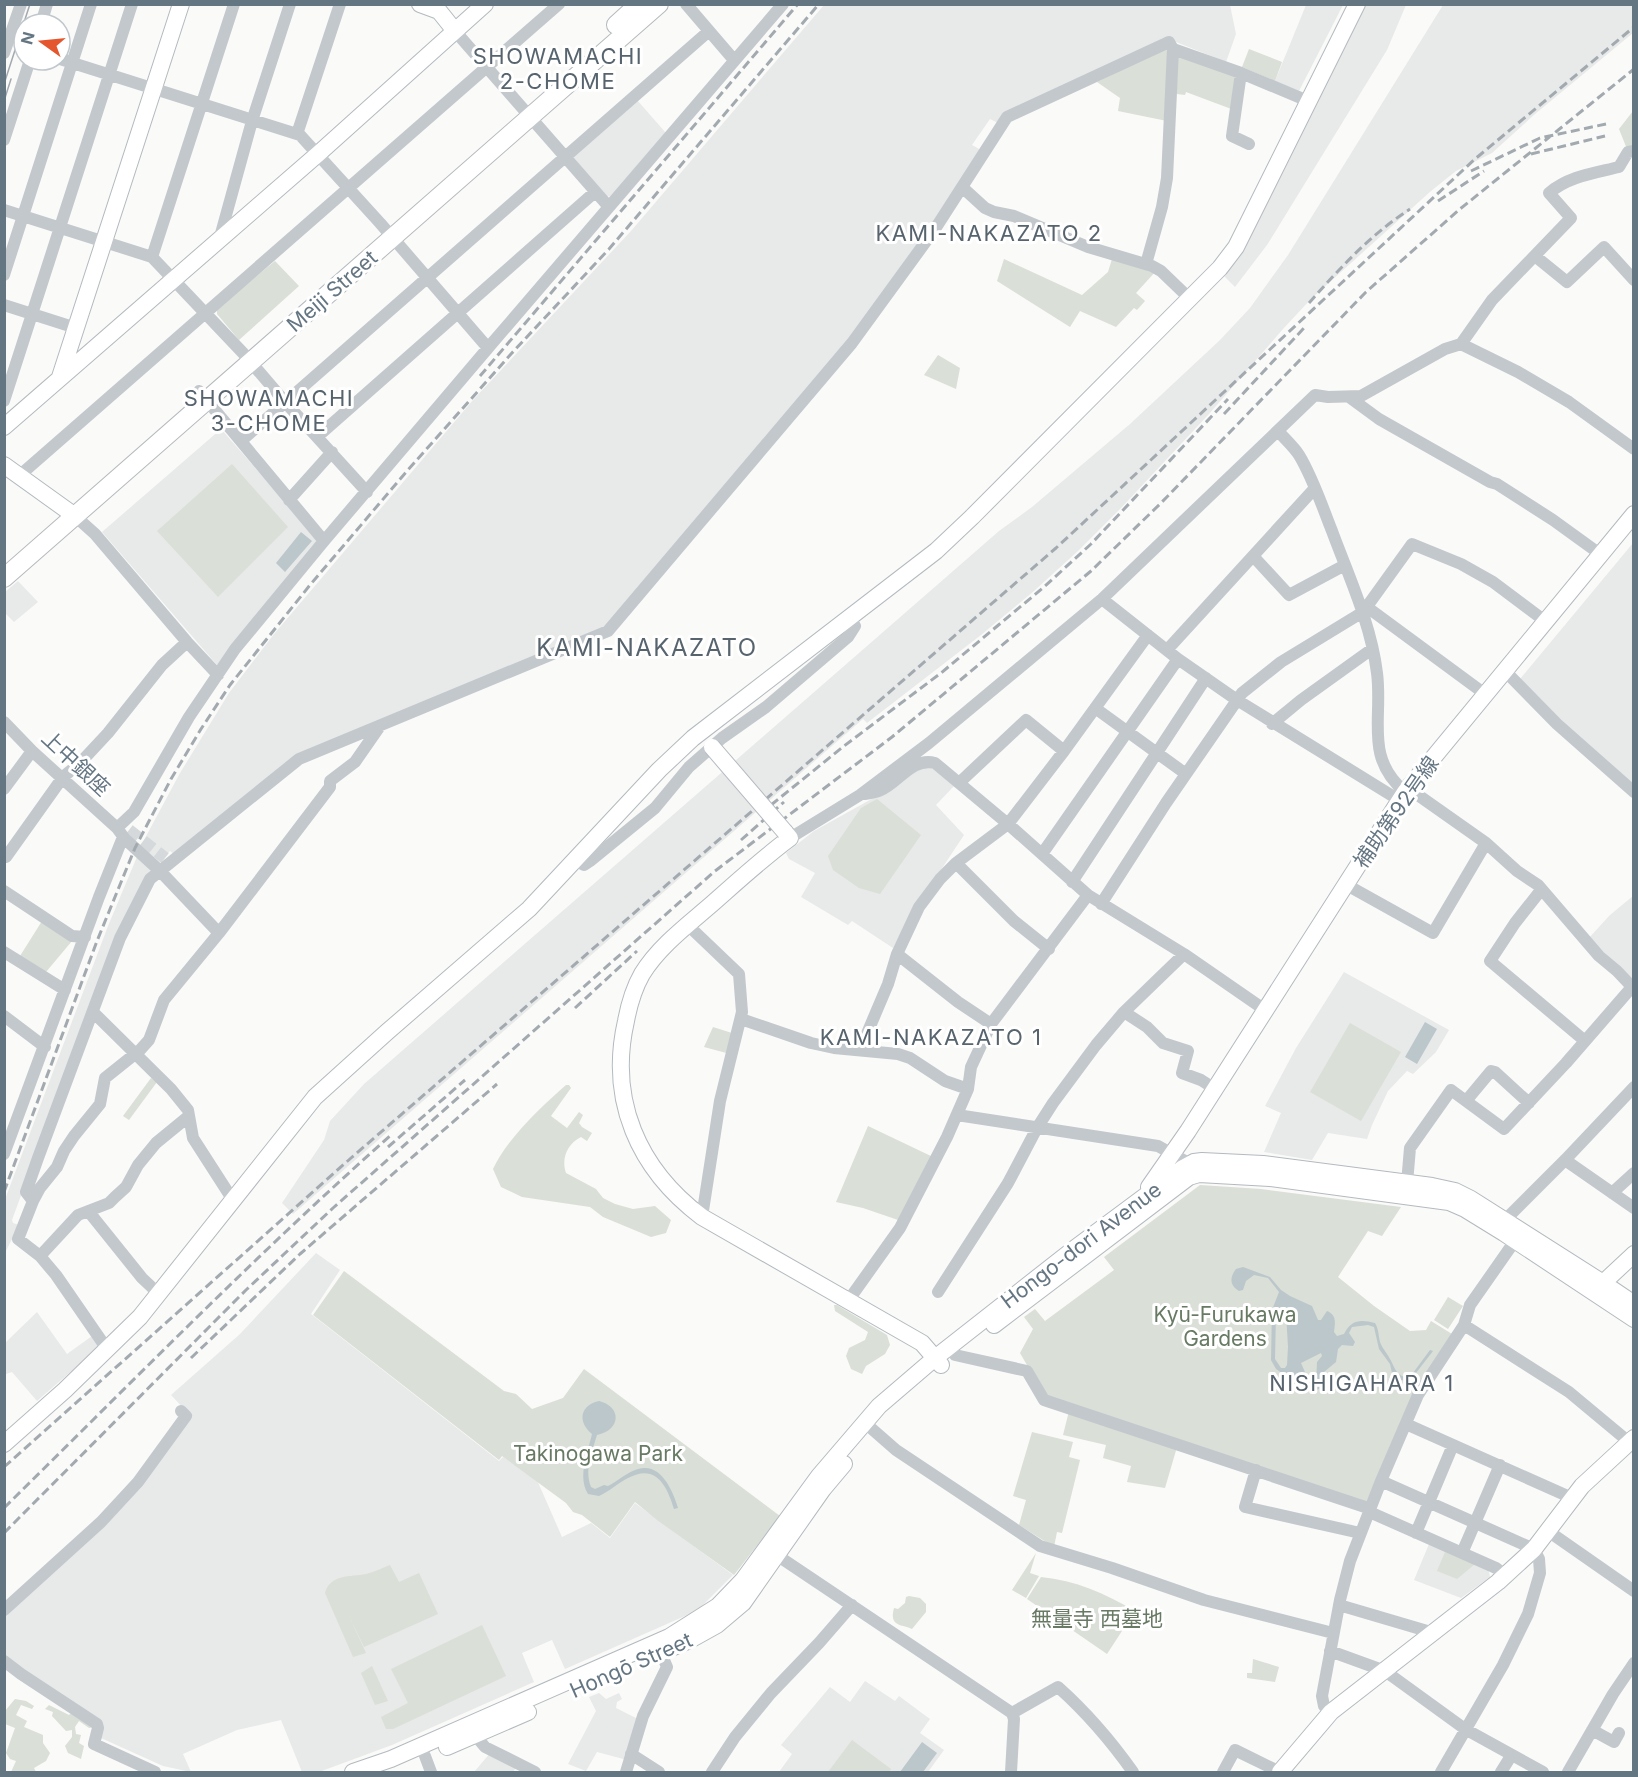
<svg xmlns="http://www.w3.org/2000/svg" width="1638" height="1777" font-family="Inter,'Noto Sans JP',sans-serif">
<rect width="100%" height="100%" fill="#fafaf8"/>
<path fill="#e8e9e9" d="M824,5H1230L1236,34L1226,62L1166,38L998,123L990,119L972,145L981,150L930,229L848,340L607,629L307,751L175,855L170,851L153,871L119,929L12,1220L13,1223L19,1225L5,1253L4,1202L108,926L144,840L180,773L229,693L274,634L473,400L631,231Z
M1306,5H1343L1299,91L1275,81Z
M1363,5H1406L1387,50L1267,245L1235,287L1222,274Z
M1443,5H1633V33L1535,114L1492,153L1456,171L1431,191L1311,299L1283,329L1209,414L1122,507L1079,550L1034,591L981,635L867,723L863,719L293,1214L282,1203L324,1140L330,1121L364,1084L999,531L1032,507L1130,424L1220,340L1250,308L1288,255Z
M637,100L666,133L611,197L607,196L572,156Z
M221,429L319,540L217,665L102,532Z
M1633,543V789L1566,730L1520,679Z
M18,581L38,602L14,622L5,613V592Z
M918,767L936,769L955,785L936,805L964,835L917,906L893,948L852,921L848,925L801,897L815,873L789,859L786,853L814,831L877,796Z
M1633,896V984L1588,939L1610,915Z
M1344,972L1449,1030L1436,1052L1413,1074L1407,1071L1388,1091L1372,1125L1367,1139L1328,1133L1312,1160L1264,1152L1281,1113L1265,1106L1296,1048Z
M316,1253L340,1270L311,1314L499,1461L503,1457L537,1480L562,1537L591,1523L610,1538L635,1503L733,1575L700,1608L694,1612L565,1669L552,1640L522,1653L534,1682L392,1745L319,1772H302L281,1720L237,1730L183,1754L191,1772L163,1766L101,1738L103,1730L5,1657V1615L98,1529L185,1410L171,1395L240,1334Z
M37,1312L67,1354L92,1336L98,1344V1348L37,1401L12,1372L6,1374L5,1372V1343Z
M1429,1544L1488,1567L1490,1577L1461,1598L1414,1580Z
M865,1681L895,1701L899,1696L930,1719L920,1733L944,1750L928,1772H779L792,1754L781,1745L830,1687L850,1702Z
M599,1693L606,1699L619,1693L622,1699L617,1702L616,1708L638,1719L627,1760L597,1752L586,1771L568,1764L596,1711L589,1697Z
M491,1752L517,1766L513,1772H474Z"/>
<path fill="#dadfd7" d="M1165,48L1168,52L1167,121L1118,111L1120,98L1097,82Z
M1249,49L1282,62L1275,81L1242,67Z
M1182,55L1238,75L1234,110L1186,92L1185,95L1177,94V57Z
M1633,111V148L1627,149L1619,129Z
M1004,259L1082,295L1108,272L1112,259L1156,271L1136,293L1145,301L1137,310L1134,308L1116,327L1080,311L1070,327L997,281Z
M275,261L299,286L239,340L217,314V308Z
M938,355L960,368L956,389L924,375Z
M232,464L288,527L218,597L157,531Z
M877,799L921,835L880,894L859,888L833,870L828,856L861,808Z
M42,921L72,941L46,972L20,956Z
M1350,1023L1401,1052L1361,1121L1310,1092Z
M713,1027L735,1034L730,1054L704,1047Z
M151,1078L157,1082L129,1120L123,1116Z
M566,1085H569L571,1088L551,1116L567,1128L579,1112L583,1115L579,1123L582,1127L592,1133L587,1141L581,1137C567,1144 561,1159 566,1173L596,1189L603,1198L615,1204L633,1209L655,1206L671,1220L666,1233L651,1237L603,1217L590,1207L522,1197L501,1187L493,1169C506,1140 541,1107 566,1085Z
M868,1126L933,1157L901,1221L863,1208L836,1202Z
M1200,1185L1261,1189L1401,1207L1382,1236L1368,1231L1338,1277L1374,1306L1410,1331L1426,1330L1431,1321L1452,1334L1367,1505L1046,1398L1020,1353L1033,1329L1024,1317L1035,1309L1045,1321L1114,1270L1104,1257Z
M344,1271L504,1391L516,1394L532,1409L563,1398L584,1369L780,1516L734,1575L657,1520L635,1502L610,1537L582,1515L573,1512L566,1503L502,1456L499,1460L313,1315Z
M1448,1297L1463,1306L1448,1329L1434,1320Z
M834,1305H837L887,1335L890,1345L885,1354L866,1366L862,1374L851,1369L846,1356L849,1348L865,1340L868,1332L835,1311Z
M1069,1411L1177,1447L1165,1488L1127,1482L1131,1466L1103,1458L1106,1445L1063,1435Z
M1032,1432L1073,1442L1069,1457L1080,1460L1062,1533L1057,1532L1054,1547L1019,1525L1026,1500L1013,1496Z
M1445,1552L1475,1564L1457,1579L1437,1571Z
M1036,1553L1030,1573L1039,1576L1026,1598L1012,1590Z
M390,1565L399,1582L419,1573L438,1614L364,1647L347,1612L366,1653L353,1657L325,1593C330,1574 351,1577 366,1574C374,1572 382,1568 390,1565Z
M1041,1577C1075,1580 1106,1594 1135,1611L1107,1654L1027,1599Z
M909,1596L920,1598L926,1604V1612L912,1629C901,1624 889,1627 894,1608L898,1609L905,1603L906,1597Z
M482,1625L506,1676L393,1729H386L381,1717L408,1703L391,1669Z
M1253,1659L1279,1667L1275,1682L1247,1678V1673H1252Z
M372,1666L388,1701L375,1705L361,1673Z
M15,1699L26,1701L34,1706L32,1709L21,1705L16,1715L27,1721L24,1727L43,1735V1743L50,1753L46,1761L34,1768L36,1772H11L16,1761L10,1759L6,1753L15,1728L5,1724V1711Z
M49,1705L69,1715L73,1711L95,1727L89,1728L79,1721L75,1727L76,1734L81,1735L79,1743L84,1746L81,1759L68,1753L65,1746L72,1737V1730L66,1731L52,1716L53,1712L45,1709Z
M852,1740L891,1769L889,1772H828Z"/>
<path fill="#bbc7cb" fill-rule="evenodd" d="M301,532L312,541L285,572L276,563Z
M1425,1022L1437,1029L1417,1064L1405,1057Z
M1243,1267L1270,1277L1281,1290L1290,1296L1312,1306L1318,1320H1321L1327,1311C1337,1315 1335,1323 1334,1332L1337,1336L1344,1334C1351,1320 1360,1319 1375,1323C1379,1330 1378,1334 1380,1342C1382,1348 1387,1353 1390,1359C1395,1368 1397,1378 1410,1377L1430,1350L1433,1351L1409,1382L1401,1380L1392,1373L1390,1364L1379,1349L1374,1327L1368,1325L1352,1327L1349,1333L1355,1342L1353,1346L1342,1345L1338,1349L1336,1362L1324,1372L1319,1389L1311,1392C1302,1382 1298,1372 1283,1374L1276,1369L1271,1360L1272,1310L1279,1292L1268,1278L1254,1275L1246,1281L1243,1290L1239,1291C1229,1285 1230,1277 1236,1269ZM1282,1309L1286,1313L1288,1347L1287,1365L1285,1368H1281L1275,1359L1276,1312ZM1321,1353L1322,1356L1317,1362L1316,1385L1312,1388L1301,1363Z
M599,1401C623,1407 620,1431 597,1435C592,1452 584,1470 591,1487L595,1489L604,1485L608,1486C618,1481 627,1472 638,1469C661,1462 673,1491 678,1508L674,1509C667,1486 656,1463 628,1478C618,1483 610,1491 599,1496L588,1494C577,1477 588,1452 592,1434C577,1422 580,1405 599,1401Z
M922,1742L937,1753L923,1772H900Z"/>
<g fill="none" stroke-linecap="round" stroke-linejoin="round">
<path stroke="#d5d9db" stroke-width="12" stroke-dasharray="12 6" stroke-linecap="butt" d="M129,830L165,858"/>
<defs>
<path id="secondary" d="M420,4L439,11L455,31
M60,377L181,4
M4,427L318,154L485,4
M4,465L75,516
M785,832L790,838C763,858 738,881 713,903C689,924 659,946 642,974C634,988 629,1005 626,1021C608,1100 638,1169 702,1217L922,1343L941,1365
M1149,1187L1188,1131L1405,792L1634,514
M1603,1283L1634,1254
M994,1325L1189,1177L1199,1174L1270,1178L1449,1202L1465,1209L1504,1233L1634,1319
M4,1444L65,1390L140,1317L315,1097L387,1032L529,909L659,770L693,738L936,551L972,517L1220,268L1236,247L1357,4
M655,1655L690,1640L717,1625L743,1603L823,1489L844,1464
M447,1747L528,1712
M353,1772L391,1759L669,1637L718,1606L743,1580L819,1476L879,1406L935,1358L1070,1252L1183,1168L1194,1162L1202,1161L1263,1164L1432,1186L1455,1191L1471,1199L1603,1283L1634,1304
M1280,1772L1331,1712L1498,1582L1534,1549L1582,1486L1634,1438"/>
<path id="primary" d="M616,25L639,4
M4,578L659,4"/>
</defs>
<use href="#secondary" stroke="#b3babf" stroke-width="18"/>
<use href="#primary" stroke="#b5babe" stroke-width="20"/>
<path stroke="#c3c8cc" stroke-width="12" d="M686,4L734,60
M41,24L47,4
M4,53L21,4
M60,59L300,135L380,223L488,348L609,207L455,31
M1241,73L1232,136L1249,144
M297,134L340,4
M4,140L30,60
M962,187L985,208L994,212L1014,216L1088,247L1152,266L1161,271L1188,297
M609,207L783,4
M4,210L152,257L243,353L285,402L367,492
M220,237L252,121L290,4
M1535,256L1567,282L1604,247L1634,280
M152,257L234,4
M1146,264L1162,207L1167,178L1173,49
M4,275L91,4
M4,305L76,328
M1461,344L1492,300L1571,218L1549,193C1569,176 1595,173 1619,167L1628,152L1634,151
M199,391L324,541
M1349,397L1379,419L1490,482L1497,484L1553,520L1600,554
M4,401L132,4
M1278,431C1285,439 1294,447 1299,455C1313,478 1322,506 1332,531C1349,577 1371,624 1377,673C1383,719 1364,757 1405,792
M317,437L595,192
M241,441L709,31
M19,476L559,4
M289,500L332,452
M75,516L95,534L187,642L218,675
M1253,556L1289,595L1345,565
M1102,599L1178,659L1237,700L1399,800
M1360,604L1371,610L1485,694
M1167,650L1315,488
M1504,670L1557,724L1634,792
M1095,708L1186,774
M4,722L32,751L117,828L125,839L160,871L219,933
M1272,724L1301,700L1372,649
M959,783L1026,720L1064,751
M1408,788L1486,843L1517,871L1538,885L1599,956L1617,971L1634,989
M4,789L32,751
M864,794C869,793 875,793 879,791C899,783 911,757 935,763L1008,824L1088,895L1184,954L1265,1010
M117,828L134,812L189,717L235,649L324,541L488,348
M790,838L860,795L929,743L1102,599L1315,395L1328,397L1361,396L1445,349L1461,344L1518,372L1569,402L1634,449
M1042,854L1178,659
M6,857L63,777L80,763L108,733L162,665L187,642
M575,860L584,865L590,861L655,808L689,767L722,738L766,707L848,637L855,626L850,619
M956,863L1014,921L1049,949
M1072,882L1206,678
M1345,884L1433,933L1486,843
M1541,890L1515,923L1490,961L1585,1041
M4,891L72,936L85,937
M1101,904L1166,803L1242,693L1281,662L1363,612L1412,544L1461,564L1493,582L1545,621
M695,932L739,974L742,1012L720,1101L702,1217
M4,952L65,990
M897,954L958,1002L991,1024
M1124,1012L1147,1027L1163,1043L1188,1051L1182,1073L1201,1080L1215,1089
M92,1013L95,1014L171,1089L188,1110L193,1138L229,1194L234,1198
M4,1016L45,1047
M741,1019L811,1043L834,1048L898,1054L910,1058L945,1081L968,1089
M860,1050L888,984L897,954L919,907L940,879L956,863L1008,824L1064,751L1148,635
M1466,1101L1491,1071L1495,1072L1529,1103
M957,1115L1158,1146L1194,1166
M4,1154L99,897L123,837
M1565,1160L1634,1208
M1407,1183L1410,1148L1451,1090L1504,1129L1566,1063L1632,987
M1612,1193L1634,1173
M33,1201L26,1192L38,1158L120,938L150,879L299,759L608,631L852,343L935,229L1007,117L1169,42L1173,49L1241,73L1308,101
M89,1212L142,1278L159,1294
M1503,1226L1505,1220L1565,1160L1634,1087
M40,1256L78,1215L109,1203L115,1197L126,1187L138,1165L156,1143L189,1116
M938,1292L1008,1183L1037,1128L1053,1103L1096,1045L1124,1012L1184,954
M848,1301L900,1228L947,1137L968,1089L971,1067L991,1024L1088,895
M1464,1325L1569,1392L1629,1442
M107,1349L56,1275L40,1256L18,1239L33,1201L40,1188L57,1167L64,1151L74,1136L100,1104L105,1078L140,1050L149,1040L164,1000L219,933L330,787V781L355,762L380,726
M955,1355L1027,1371L1044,1400L1365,1507L1374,1514L1496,1568L1505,1575
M1406,1424L1572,1498
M872,1429L896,1450L1040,1546L1112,1568L1204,1600L1333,1633
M1256,1470L1245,1507L1360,1533
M1381,1481L1534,1549L1539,1559L1540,1573L1528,1614L1503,1665L1441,1772
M1548,1531L1634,1591
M1416,1533L1453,1445
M1462,1553L1500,1465
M778,1556L1012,1713L1014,1719L1011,1772
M1339,1605L1434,1633
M4,1610L101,1522L138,1482L186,1416L181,1411
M1330,1651L1385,1671L1465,1729L1543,1772
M4,1661L21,1674L97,1724L98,1728L94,1744L155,1772
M1331,1712L1324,1706L1322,1696L1340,1600L1350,1561L1381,1481L1418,1395L1464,1325L1470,1305L1519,1235
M1012,1713L1058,1687C1086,1712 1111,1741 1133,1772
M1592,1730L1614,1742L1619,1733
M475,1735L485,1747L535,1772
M631,1754L659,1772
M425,1756L431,1772
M626,1772L643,1716L667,1667L661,1653
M712,1772L735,1737L771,1693L819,1643L852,1605
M1223,1772L1235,1750L1280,1772
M1501,1772L1511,1756
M1568,1772L1613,1694L1634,1663"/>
<use href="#secondary" stroke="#fff" stroke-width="16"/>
<use href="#primary" stroke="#fff" stroke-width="18"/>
<path stroke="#a2aab0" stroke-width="1.5" d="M4,84L30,4
M4,101L11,79"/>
<path stroke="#a2aab0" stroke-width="3" stroke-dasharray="9 4.5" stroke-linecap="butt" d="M1531,154L1605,136
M1471,171L1540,138L1606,124
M1438,201L1484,171
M1309,303C1340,268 1370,235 1410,209
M480,376L798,4
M1224,414L1304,328
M771,805L844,746L941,673L1044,587L1091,544L1228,399
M741,840L784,802
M575,1008L637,951
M388,1147L465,1080
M4,1192L97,941L135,848L171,779L201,729L230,685L310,585L407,471L511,354L609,249L819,4
M191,1358L300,1254L497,1084
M4,1467L351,1158L1056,548L1475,159L1634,27
M4,1508C132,1382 257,1254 391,1135
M4,1533L246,1290L333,1208L715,871L892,737L1091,571L1161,503L1366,292L1460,209L1634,69"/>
<defs>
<path id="secondary-bridge" d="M712,747L785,832"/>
</defs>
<use href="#secondary-bridge" stroke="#b3babf" stroke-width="18" stroke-linecap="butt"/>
<use href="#secondary-bridge" stroke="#fff" stroke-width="16"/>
</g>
<g text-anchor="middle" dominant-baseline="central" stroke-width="6" stroke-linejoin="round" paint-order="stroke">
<g font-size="21" fill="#657683" stroke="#fff">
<text transform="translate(332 291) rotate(-41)">Meiji Street</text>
<text transform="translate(76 763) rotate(43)">上中銀座</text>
<text transform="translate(1396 812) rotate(-55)">補助第92号線</text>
<text transform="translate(1081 1245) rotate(-37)">Hongo-dori Avenue</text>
<text transform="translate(631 1665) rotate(-24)">Hongō Street</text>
</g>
<g font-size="21" fill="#687a64" stroke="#fff">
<text x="1225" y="1314">Kyū-Furukawa<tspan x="1225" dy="24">Gardens</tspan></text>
<text x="598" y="1453">Takinogawa Park</text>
<text x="1097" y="1618">無量寺 西墓地</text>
</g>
<g font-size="22" letter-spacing="1.5" fill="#57646e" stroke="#fff">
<text x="558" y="56">SHOWAMACHI<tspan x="558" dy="25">2-CHOME</tspan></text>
<text x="989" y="233">KAMI-NAKAZATO 2</text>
<text x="269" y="398">SHOWAMACHI<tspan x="269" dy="25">3-CHOME</tspan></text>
<text x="931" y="1037">KAMI-NAKAZATO 1</text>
<text x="1362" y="1383">NISHIGAHARA 1</text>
</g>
<g font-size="24" letter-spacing="1.5" fill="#57646e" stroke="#fff">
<text x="647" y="647">KAMI-NAKAZATO</text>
</g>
</g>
<rect width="1638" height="1777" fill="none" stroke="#657683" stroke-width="12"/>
<g transform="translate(42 42) rotate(285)"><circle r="28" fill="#ffffff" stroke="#c1c8cd" stroke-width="1.5"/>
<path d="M0-4.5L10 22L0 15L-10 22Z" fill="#e4572e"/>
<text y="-9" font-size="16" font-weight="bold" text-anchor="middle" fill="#657683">N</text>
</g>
</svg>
